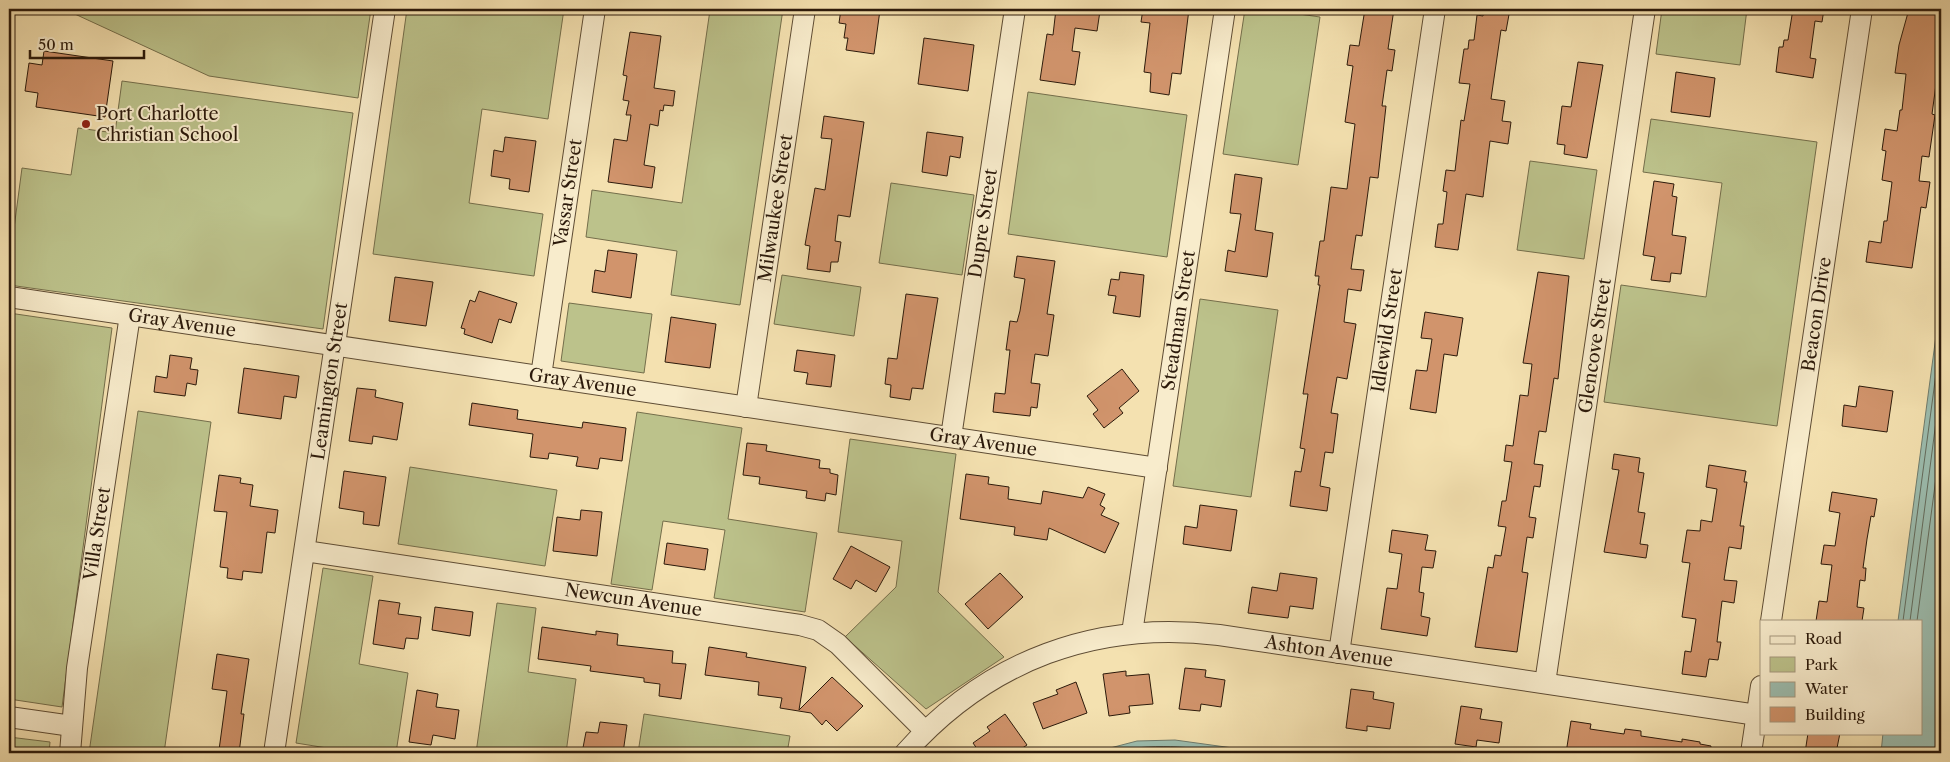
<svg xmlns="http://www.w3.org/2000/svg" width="1950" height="762" font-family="'Libre Caslon Text',serif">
<rect width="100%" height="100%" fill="#f4e1b0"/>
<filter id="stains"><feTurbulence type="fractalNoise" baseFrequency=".004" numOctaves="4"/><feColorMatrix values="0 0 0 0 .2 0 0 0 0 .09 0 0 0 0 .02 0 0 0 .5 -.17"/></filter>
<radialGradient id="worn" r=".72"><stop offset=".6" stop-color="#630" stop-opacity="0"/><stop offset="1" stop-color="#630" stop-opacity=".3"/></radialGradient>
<path fill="#bcc28b" stroke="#746e4b" d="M64,9H371L358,98L209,76Z
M407,9H564L548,119L482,109L469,203L543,214L534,276L373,254Z
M703,9H783L740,305L671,295L677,251L586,237L592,190L682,203L710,10Z
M1245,9H1264L1320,17L1298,165L1223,154Z
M1662,9H1747L1740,65L1656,54Z
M122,81L353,113L323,329L9,285V266L22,168L71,175L78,128L115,133Z
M1028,92L1187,115L1167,257L1008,234Z
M1651,119L1817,142L1777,426L1604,402L1621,285L1706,297L1722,183L1643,172Z
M1530,161L1597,170L1584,259L1517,250Z
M891,183L974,195L962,275L879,263Z
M782,275L861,287L854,336L774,324Z
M1200,299L1278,310L1251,497L1173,486Z
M569,303L652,314L644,373L561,361Z
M9,313L112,328L62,707L9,699Z
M138,411L211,422L164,753H89Z
M637,412L742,428L728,519L817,533L805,612L714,598L725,530L663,521L652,590L611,584Z
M850,439L956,454L938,592L1004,657L926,709L845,637L896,587L902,541L838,532Z
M410,467L557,490L545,566L398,544Z
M323,568L373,576L359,664L408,673L396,753H358L296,743Z
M497,603L536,608L528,672L576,679L566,753H476Z
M644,714L790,736L787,753H638Z
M9,737L50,742L49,753H9Z"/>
<path fill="#9cbdaf" stroke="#6f7c6d" d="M1941,298V753H1881L1883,733H1921V621H1898Z
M1175,740L1269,753H1091L1137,741Z"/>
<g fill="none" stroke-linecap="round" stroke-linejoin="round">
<path stroke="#646c5d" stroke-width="1" d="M1903,621L1941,336
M1910,621L1941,383
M1917,621L1941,440
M1108,753C1155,742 1186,747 1233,753
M1135,753L1174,751L1188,753"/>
</g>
<path fill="#d1946c" stroke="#2c1a0b" d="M841,9L880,10L874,54L846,50L848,38H844L846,24L839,23Z
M1056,9H1091L1100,11L1097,31L1075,28L1072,51L1080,52L1075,85L1040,80L1047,34L1053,35Z
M1143,9H1189L1181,74L1172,73L1169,95L1150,92L1151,73L1144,72L1150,23L1141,22Z
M1365,9H1394L1388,49L1395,50L1392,71L1387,70L1382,106H1386L1378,178L1370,177L1362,236L1356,235L1351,269L1364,270L1361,291L1348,289L1344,322L1356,324L1347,379L1337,377L1331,413L1338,414L1333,453L1325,452L1320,486L1330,488L1327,511L1290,506L1295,471L1301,472L1305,449L1300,448L1308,394H1303L1320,285H1318L1319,276H1315L1320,241H1324L1331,187L1347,189L1355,124L1345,122L1353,66L1347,65L1350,45L1359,46Z
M1484,9H1510L1506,31L1501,30L1491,99L1505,101L1502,121L1511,122L1508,144L1490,141L1483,197L1466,194L1458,250L1435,247L1438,224H1443L1447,192L1443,191L1446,170L1455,171L1461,120L1464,121L1470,84L1459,83L1464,49H1468L1469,40H1474L1477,15L1483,16Z
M1793,9H1824L1822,22L1815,21L1810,58L1816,59L1813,78L1776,72L1779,47H1783L1784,40H1788Z
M1909,9H1941V41L1937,57H1941V69L1940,77H1937L1932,114L1935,115L1929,157L1922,156L1919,181L1930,182L1926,208L1921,207L1912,268L1866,262L1869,241L1881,243L1884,221H1887L1892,182L1882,180L1886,151L1882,150L1885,129L1897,131L1900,110H1902L1906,74L1895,73L1899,45Z
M630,32L661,36L654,88L675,91L673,106L664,105L663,111L660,110L658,126L650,124L644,165L655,167L652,188L608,182L614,139L627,141L631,115H626L629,101L623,100L627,76L623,75Z
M924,38L974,45L968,91L918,84Z
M44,51L113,61L105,117L36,107L38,93L25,91L29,63L42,65Z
M1578,62L1603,65L1587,158L1564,154L1565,145L1557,144L1562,106L1571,107Z
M1676,72L1715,78L1710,117L1671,112Z
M824,116L864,122L850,217L838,215L835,241L841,242L838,262H831L830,272L807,269L810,246L805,245L815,188L825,190L832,139L821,138Z
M927,132L963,137L960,158L950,156L947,176L922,172Z
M505,137L536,141L529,192L509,189L510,179L491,176L494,150L503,152Z
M1235,174L1262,178L1255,230L1273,233L1267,277L1225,271L1228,250L1235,252L1241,214L1230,213Z
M1654,181L1674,184L1672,196L1677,197L1672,235L1686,237L1681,274L1671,273L1670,282L1651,280L1655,257L1643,255Z
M608,250L637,254L631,298L592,292L595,270L605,272Z
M1017,256L1055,261L1047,314L1054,315L1048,356L1035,354L1031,383L1040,384L1037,408L1031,407L1030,416L993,412L995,393L1005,394L1010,350H1006L1010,321L1017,322L1020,311L1025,279L1014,277Z
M1120,272L1144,275L1140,317L1113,313L1116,296L1108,295L1111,279L1119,280Z
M1538,272L1569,276L1558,379L1554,378L1546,432L1539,431L1534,464L1543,465L1540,487L1534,486L1529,517L1536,518L1533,538L1527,537L1522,572L1528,573L1517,652L1475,647L1488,567L1493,568L1495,555L1501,556L1506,527L1498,526L1502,501H1506L1512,462L1504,461L1506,445L1513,446L1520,395L1528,396L1532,364L1523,363Z
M395,277L433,282L426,326L389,321Z
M479,291L517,303L511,323L499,319L492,343L464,334L465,329L461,328L470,300L475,302Z
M906,294L938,298L923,389L912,388L910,400L890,397L891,385L885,384L888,358L897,359Z
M1425,312L1463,318L1457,356L1444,354L1436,413L1410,409L1416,370L1427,371L1432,339L1421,338Z
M671,317L716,324L710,368L665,362Z
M797,350L835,355L831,387L806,384L808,373L794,371Z
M170,355L192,358L190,369L198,370L196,385L187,383L185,396L154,392L156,376L167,378Z
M244,368L299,376L296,398L284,396L281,419L238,413Z
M1122,369L1139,391L1119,408L1123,413L1104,428L1093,414L1098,410L1087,396Z
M1859,386L1893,391L1887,432L1842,426L1844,405L1856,407Z
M357,388L376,390L375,397L403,403L397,440L373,436L372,444L349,441Z
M472,403L518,410L517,419L582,428L583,422L626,428L622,461L600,458L598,469L576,466L578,457L549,453L548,459L530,457L533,434L469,425Z
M747,443L767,445L766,451L820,460L819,468L830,469V473L838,475L836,495L826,493L825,501L806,498L807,491L759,484L760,477L743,475Z
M1614,454L1640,458L1638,472L1644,473L1638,512L1645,513L1640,544L1648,545L1646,558L1604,552L1619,470L1612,469Z
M1709,465L1746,471L1744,482H1747L1740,526H1744L1741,549L1729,547L1724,580L1737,581L1734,603L1722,601L1717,642H1721L1718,660L1709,659L1706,677L1682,674L1685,651L1691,652L1696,619L1682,617L1690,563L1682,562L1687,530L1700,531L1701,520L1712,522L1717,489L1706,487Z
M344,471L386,477L379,526L363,524L364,512L339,508Z
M966,474L989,477L988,484L1009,487L1008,499L1041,504L1043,491L1083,498L1088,487L1105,494L1100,505L1105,508L1101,515L1119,523L1105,553L1049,528L1047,540L1014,535L1015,527L960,519Z
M219,475L241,478L240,483L253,485L250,506L278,510L275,533L267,532L262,573L243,571L242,580L227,578L228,568L220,567L227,512L214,511Z
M1832,492L1877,499L1874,517L1871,516L1867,539L1863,568H1866L1865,581L1860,580L1857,607L1864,608L1862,621H1816L1819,601L1827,602L1832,565L1821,564L1824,545L1835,546L1840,513L1829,511Z
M1200,505L1237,510L1231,551L1183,544L1185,526L1197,528Z
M581,510L602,512L597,556L553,551L557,517L580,520Z
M1392,530L1428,535L1425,550L1436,551L1433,568L1422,567L1419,592L1424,593L1421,616L1430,618L1427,636L1381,629L1387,588L1397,589L1402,554L1389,552Z
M667,543L708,549L705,570L664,564Z
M851,546L890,567L876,592L856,580L851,589L833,579Z
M1000,573L1023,597L988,629L965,604Z
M1280,573L1317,578L1313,609L1290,606L1288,618L1248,613L1252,587L1277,591Z
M379,600L400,603L398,614L421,617L418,639L406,638L404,649L373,644Z
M435,607L473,612L470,636L432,630Z
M542,627L596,635V631L618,634L617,645L673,651L672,663L686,664L681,699L659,696L660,684L644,682V678L590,671L591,666L538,659Z
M709,647L747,653L746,657L806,667L799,710L832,677L863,706L837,731L826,720L822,725L811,713L780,708L782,698L758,695L759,682L705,675Z
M217,654L249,659L241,714H244L239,753L219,750L227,691L212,689Z
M1185,668L1206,670L1205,677L1225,680L1221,707L1201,704L1200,711L1179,709Z
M1126,671V676L1149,674L1153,704L1129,706L1130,713L1109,716L1103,674Z
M1076,682L1087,713L1043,729L1033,703L1058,694L1056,690Z
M1351,689L1374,692L1373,699L1394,703L1390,729L1367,726V731L1346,728Z
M417,690L438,694L436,707L459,710L455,739L433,735L431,745L409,742Z
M1461,706L1482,709L1480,719L1502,722L1499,743L1477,740L1476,747L1455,744Z
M1005,714L1027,745L1015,753H980L973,743L990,731L987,727Z
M1571,721L1591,724L1590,729L1624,734L1625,729L1641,731V736L1682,742V739L1700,742V744L1711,746L1710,753H1566Z
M600,722L627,725L623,753H582L586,732L598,733Z
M1808,733H1840L1836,753H1805Z"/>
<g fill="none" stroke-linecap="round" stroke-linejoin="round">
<defs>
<g id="minor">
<path id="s1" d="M9,297L1157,468"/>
<path id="s2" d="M541,376L595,9"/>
<path id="s3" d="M746,407L805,9"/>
<path id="s4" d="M951,437L1015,9"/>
<path id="s5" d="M305,551L800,625L818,630L838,644L925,731"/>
<path id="s6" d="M1771,621L1862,9"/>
<path id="s7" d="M1132,633L1225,9"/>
<path id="s8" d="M1339,653L1435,9"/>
<path id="s9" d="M1545,683L1645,9"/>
<path d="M9,717L72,726"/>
<path id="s10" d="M70,753L77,668L130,315"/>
<path id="s11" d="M274,753L385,9"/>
<path id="s12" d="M905,753C988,660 1096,620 1219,635L1757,715"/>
<path d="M1751,753L1761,686"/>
</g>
</defs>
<use href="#minor" stroke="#5e4c34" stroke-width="22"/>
<use href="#minor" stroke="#f8eccc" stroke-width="20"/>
</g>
<circle fill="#8f2418" stroke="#f8eccc" stroke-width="2" cx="86" cy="124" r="5"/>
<g text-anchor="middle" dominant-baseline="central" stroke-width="4" stroke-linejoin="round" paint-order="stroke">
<g font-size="18" fill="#2c1a0b" stroke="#f8eccc" text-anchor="start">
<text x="96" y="114">Port Charlotte<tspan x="96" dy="21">Christian School</tspan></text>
</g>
<g font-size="18" fill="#2c1a0b" stroke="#f8eccc">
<text stroke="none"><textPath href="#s2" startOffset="185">Vassar Street</textPath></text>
<text stroke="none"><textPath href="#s3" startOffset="201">Milwaukee Street</textPath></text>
<text stroke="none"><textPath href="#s4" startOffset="216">Dupre Street</textPath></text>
<text stroke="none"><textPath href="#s6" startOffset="310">Beacon Drive</textPath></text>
<text stroke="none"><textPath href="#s7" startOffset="316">Steadman Street</textPath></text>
<text stroke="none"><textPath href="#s1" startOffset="175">Gray Avenue</textPath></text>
<text stroke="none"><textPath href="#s8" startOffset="326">Idlewild Street</textPath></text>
<text stroke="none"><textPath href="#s9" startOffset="341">Glencove Street</textPath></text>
<text stroke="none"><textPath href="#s11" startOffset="376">Leamington Street</textPath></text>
<text stroke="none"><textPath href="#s1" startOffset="580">Gray Avenue</textPath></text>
<text stroke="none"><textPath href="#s1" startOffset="985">Gray Avenue</textPath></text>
<text stroke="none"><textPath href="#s10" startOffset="221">Villa Street</textPath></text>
<text stroke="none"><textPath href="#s5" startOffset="332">Newcun Avenue</textPath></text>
<text stroke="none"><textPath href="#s12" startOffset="461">Ashton Avenue</textPath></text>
</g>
</g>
<rect width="1950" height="762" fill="none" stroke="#f4e1b0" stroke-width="30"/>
<rect x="10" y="10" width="1930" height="742" fill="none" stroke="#2c1a0b" stroke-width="2.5"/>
<rect x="15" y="15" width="1920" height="732" fill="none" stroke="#2c1a0b"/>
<rect x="1760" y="620" width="162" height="115" fill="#f8eccc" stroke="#a6987f"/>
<rect x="1770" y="636" width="25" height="8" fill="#f8eccc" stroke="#a6987f"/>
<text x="1805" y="644" font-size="15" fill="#2c1a0b">Road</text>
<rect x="1770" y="657" width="25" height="15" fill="#bcc28b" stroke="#a6987f"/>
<text x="1805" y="670" font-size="15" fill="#2c1a0b">Park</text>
<rect x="1770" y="682" width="25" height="15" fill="#9cbdaf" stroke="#a6987f"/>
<text x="1805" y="694" font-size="15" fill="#2c1a0b">Water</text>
<rect x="1770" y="707" width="25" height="15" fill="#d1946c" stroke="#a6987f"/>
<text x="1805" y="720" font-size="15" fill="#2c1a0b">Building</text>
<path d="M30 50v8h114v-8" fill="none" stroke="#2c1a0b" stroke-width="2.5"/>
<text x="38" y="50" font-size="15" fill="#2c1a0b" stroke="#f8eccc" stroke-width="4" paint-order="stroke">50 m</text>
<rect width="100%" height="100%" filter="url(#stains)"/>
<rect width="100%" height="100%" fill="url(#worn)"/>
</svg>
